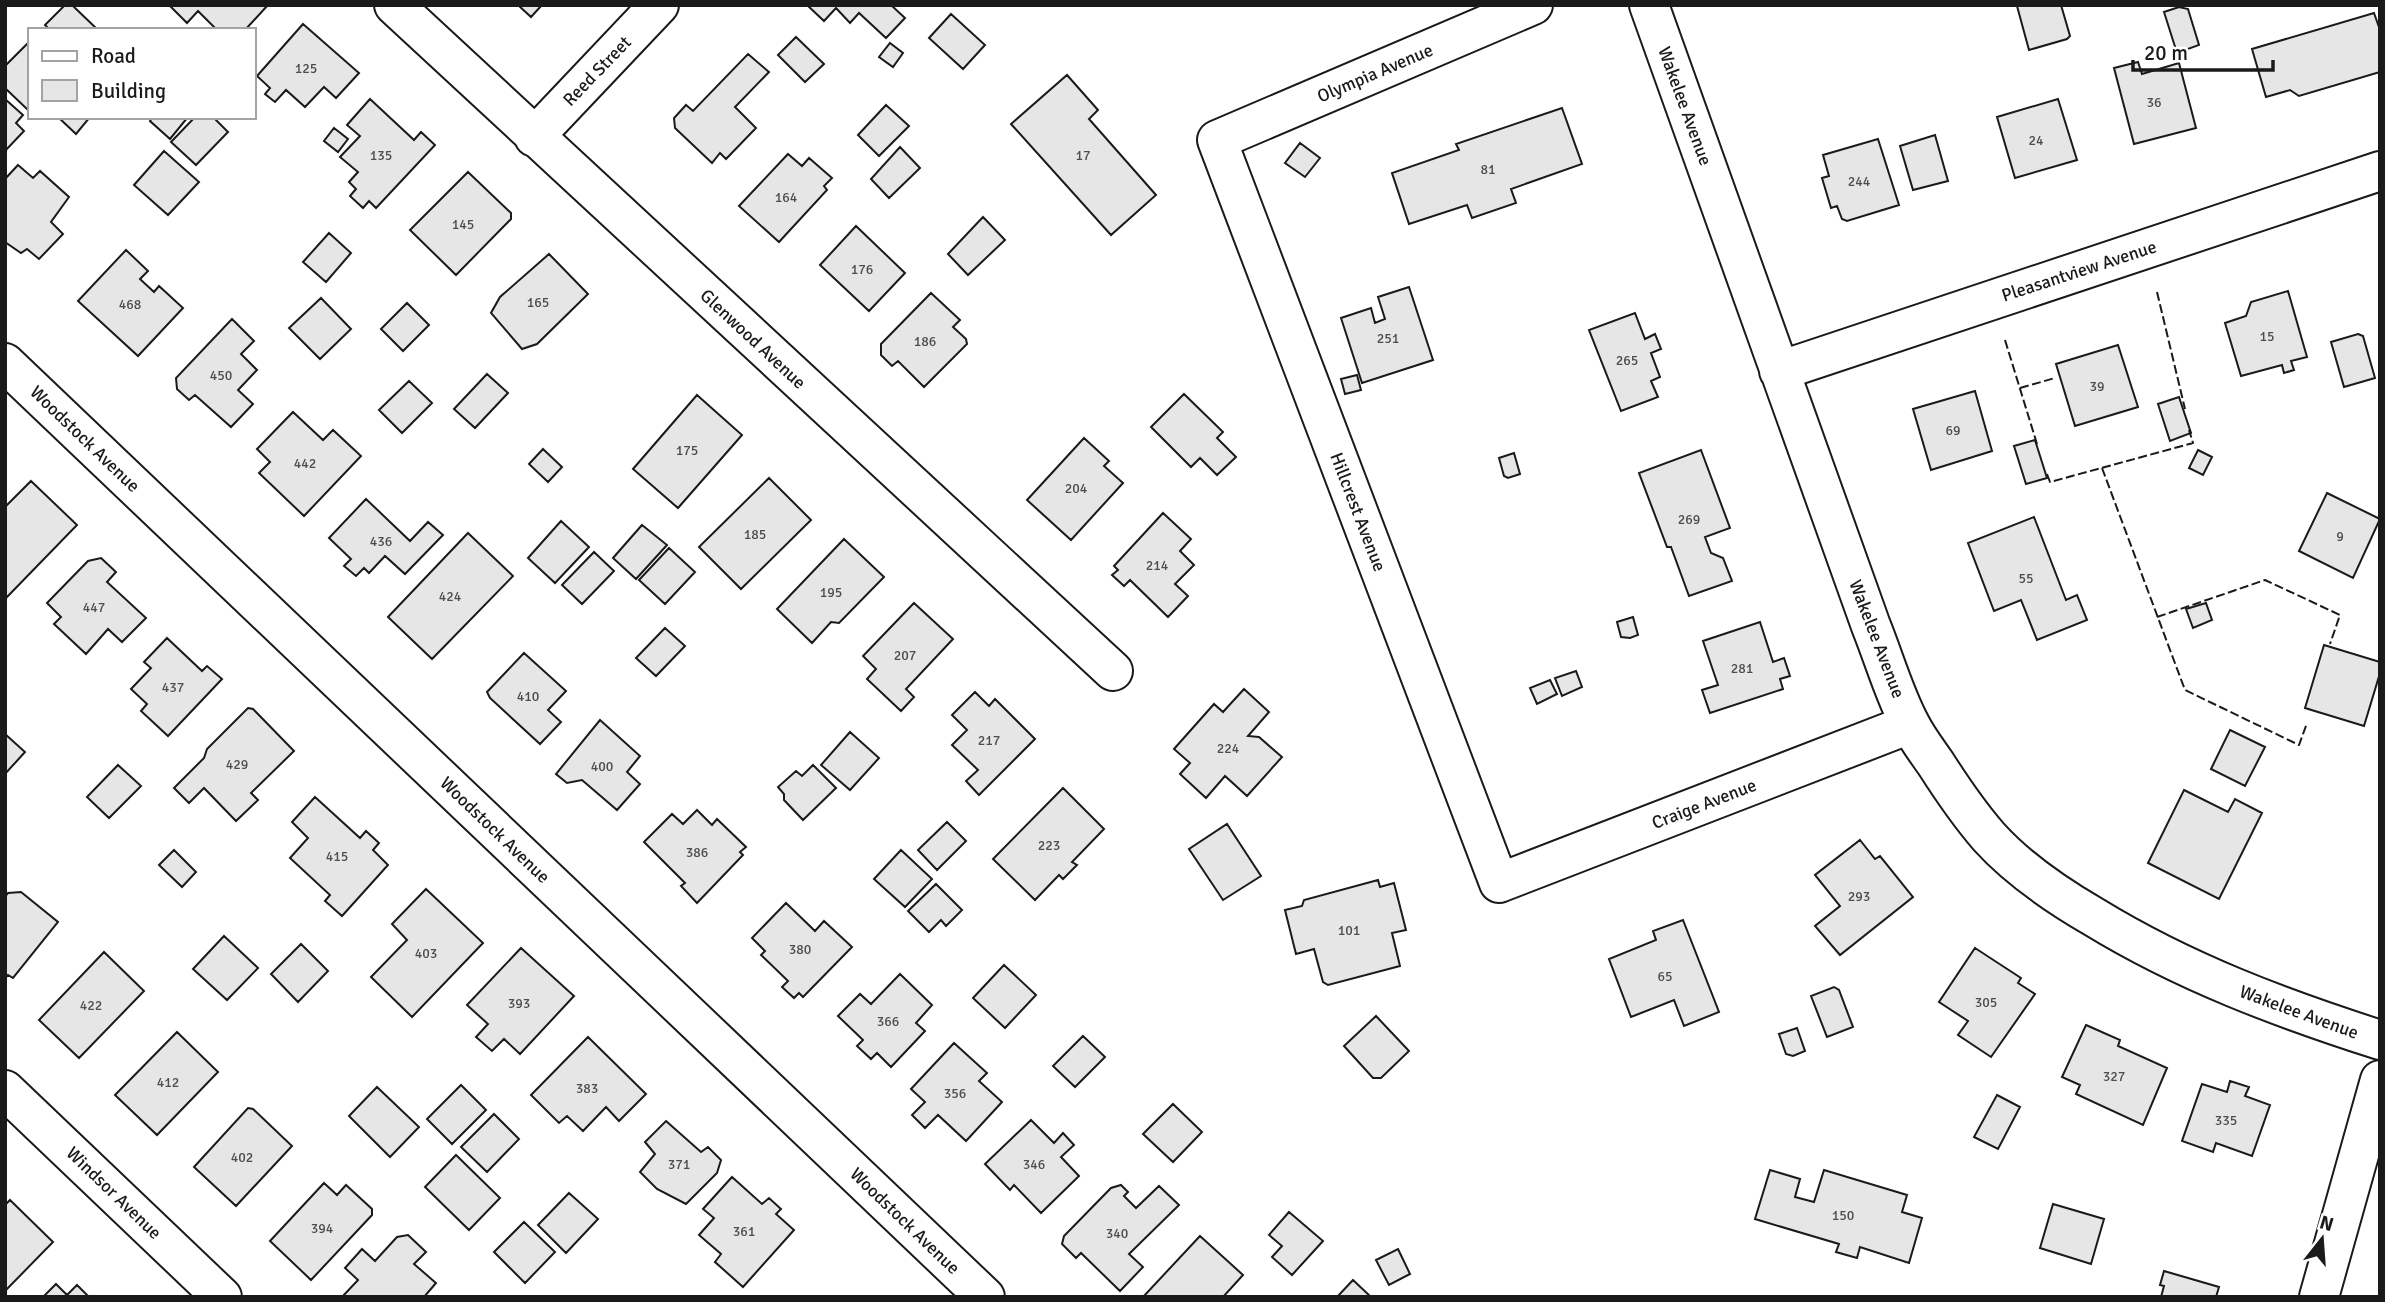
<svg xmlns="http://www.w3.org/2000/svg" width="2385" height="1302" font-family="Signika,sans-serif">
<rect width="100%" height="100%" fill="#fff"/>
<path fill="#e6e6e6" stroke="#1a1a1a" stroke-width="2" d="M65,5H72L98,30H50L45,25Z
M169,5H268L245,30H217L198,11L187,23Z
M518,5H542L531,17Z
M807,5H891L905,18L886,38L859,13L850,23L836,8L824,21Z
M2021,5H2061L2070,36L2067,39L2029,50L2017,6Z
M2179,7L2188,9L2199,45L2177,53L2164,12Z
M2374,13L2380,30V72L2299,96L2290,90L2266,97L2252,49Z
M951,14L985,45L963,69L929,38Z
M303,24L359,73L336,98L324,87L305,107L286,90L275,102L265,94L270,88L257,76Z
M796,37L824,64L805,82L778,55Z
M30,41V112L5,88V66Z
M890,43L903,53L893,67L879,57Z
M748,54L769,72L735,107L756,128L726,159L720,153L712,163L675,128L674,118L686,105L693,111Z
M2138,62L2142,74L2179,63L2196,128L2134,144L2114,68Z
M1067,75L1098,110L1089,119L1156,195L1111,235L1011,124Z
M5,99L23,115L16,123L24,131L5,151Z
M370,99L414,140L421,132L435,145L376,208L369,201L363,208L350,196L356,189L349,182L358,172L340,157L360,136L347,125Z
M2058,99L2077,160L2015,178L1997,117Z
M886,105L909,126L879,156L858,135Z
M1562,108L1582,164L1511,189L1516,203L1472,218L1467,205L1409,224L1392,173L1459,150L1456,144Z
M58,117H90L76,134Z
M153,117H188L170,139L150,121Z
M195,117H213L228,132L196,165L171,142Z
M334,128L348,139L338,152L324,141Z
M1935,135L1948,181L1913,190L1900,146Z
M1878,139L1899,205L1847,221L1842,219L1837,206L1831,208L1822,178L1829,176L1823,155Z
M1300,143L1320,158L1305,177L1285,163Z
M900,147L920,168L889,198L871,179Z
M164,151L199,182L168,215L134,185Z
M788,154L802,166L809,158L832,178L824,186L827,190L779,242L739,206Z
M18,165L33,178L40,171L69,197L51,222L63,234L39,259L27,249L21,253L5,242V179Z
M468,172L511,213V219L456,275L410,230Z
M983,217L1005,240L968,275L948,254Z
M856,226L905,273L869,311L820,265Z
M329,233L351,253L326,282L303,262Z
M126,250L148,271L140,279L154,292L159,286L183,308L138,356L78,301Z
M549,254L588,294L537,344L522,349L491,313L500,297Z
M1409,287L1433,360L1362,383L1341,318L1371,308L1375,323L1385,319L1378,297Z
M2288,291L2307,357L2291,361L2294,370L2284,373L2282,365L2241,376L2225,323L2246,316L2251,302Z
M931,293L960,320L953,327L966,339L967,344L924,387L898,361L892,366L881,355V344Z
M321,298L351,329L320,359L289,328Z
M407,303L429,325L403,351L381,329Z
M1635,313L1645,339L1655,334L1661,349L1651,353L1660,377L1651,381L1658,397L1621,411L1589,330Z
M232,319L254,341L241,354L257,370L238,390L253,404L231,427L195,395L189,400L177,389L176,378Z
M2358,334L2363,336L2375,378L2344,387L2331,342Z
M2118,345L2138,407L2075,426L2056,364Z
M487,374L508,393L475,428L454,409Z
M1357,375L1361,390L1345,394L1341,379Z
M409,381L432,403L402,433L379,410Z
M1975,391L1992,451L1931,470L1913,409Z
M1184,394L1223,432L1217,438L1236,457L1217,475L1200,458L1191,467L1151,427Z
M697,395L742,435L678,508L633,469Z
M2179,397L2191,433L2170,441L2158,404Z
M293,412L323,440L333,430L361,456L304,516L259,473L270,462L257,449Z
M1084,438L1109,461L1104,466L1123,483L1071,540L1027,500Z
M2035,440L2047,478L2026,484L2014,446Z
M543,449L562,467L548,482L529,464Z
M1701,450L1730,528L1705,537L1711,553L1723,558L1732,581L1689,596L1671,547H1667L1639,473Z
M2198,450L2212,457L2203,475L2189,468Z
M1514,453L1520,474L1508,478L1504,476L1499,458Z
M769,478L811,520L741,589L699,547Z
M31,481L77,525L7,597L5,595V507Z
M2327,493L2380,519L2353,578L2299,551Z
M366,499L410,541L428,522L443,535L405,574L385,556L369,573L364,568L356,576L344,566L351,559L329,538Z
M1163,513L1191,539L1180,551L1194,565L1175,584L1188,596L1168,617L1130,580L1124,586L1112,575L1118,570L1114,566Z
M2034,517L2066,600L2077,595L2087,620L2037,640L2021,600L1994,611L1968,543Z
M561,521L589,547L555,583L528,558Z
M642,525L667,545L636,579L613,558Z
M468,533L513,576L432,659L388,617Z
M844,539L884,577L839,623L831,622L812,643L777,609Z
M669,548L695,572L665,604L639,580Z
M594,552L614,571L582,604L562,585Z
M101,558L116,572L107,582L146,618L122,642L108,629L86,654L54,624L61,617L47,603L88,561Z
M914,603L953,639L906,689L914,697L901,711L867,679L876,669L863,656Z
M2206,603L2212,620L2193,628L2186,609Z
M1633,617L1638,635L1630,638L1621,637L1617,622Z
M1760,622L1773,662L1784,658L1790,676L1780,679L1783,689L1710,713L1702,690L1718,685L1703,641Z
M665,628L685,646L656,676L636,658Z
M167,638L202,671L207,666L222,679L168,736L141,711L147,704L131,689L151,668L144,662Z
M2324,645L2380,662V673L2364,726L2305,708Z
M524,653L566,691L548,710L561,722L540,744L490,698L487,692Z
M1576,671L1582,687L1562,696L1555,678Z
M1550,680L1557,694L1537,704L1530,688Z
M1244,689L1269,712L1248,736L1259,737L1282,757L1247,796L1225,776L1206,798L1180,774L1190,763L1174,749L1214,704L1223,712Z
M975,692L989,706L995,699L1035,739L979,795L966,781L978,770L952,745L967,730L952,715Z
M248,708L253,709L294,751L251,793L258,800L236,821L204,788L189,803L174,788L204,758L207,749Z
M600,720L640,756L627,772L640,784L617,810L582,780L567,783L556,774Z
M2230,730L2265,747L2245,786L2211,769Z
M850,732L879,758L850,790L821,765Z
M5,734L25,752L5,774Z
M118,765L141,786L109,818L87,797Z
M813,765L836,788L803,820L784,800V794L778,787L796,771L802,776Z
M1063,788L1104,829L1072,862L1077,865L1063,879L1059,875L1035,900L993,859Z
M2184,790L2228,812L2235,799L2262,813L2219,899L2148,863Z
M315,797L360,838L366,831L379,843L373,850L388,865L342,916L325,901L330,895L290,858L308,838L292,822Z
M697,810L712,825L717,819L746,847L740,852L743,855L697,903L681,886L685,883L644,842L672,814L683,824Z
M947,822L966,841L937,870L918,850Z
M1227,824L1261,876L1223,900L1189,849Z
M1860,840L1875,859L1880,856L1913,897L1840,955L1815,926L1840,906L1815,875Z
M174,850L196,872L182,887L159,865Z
M901,850L932,879L905,907L874,879Z
M1378,880L1380,887L1394,883L1406,930L1392,933L1400,966L1328,985L1323,982L1314,949L1296,954L1285,910L1302,906L1304,900Z
M936,884L962,910L946,926L941,920L929,932L908,911Z
M426,889L483,943L412,1017L371,977L407,940L392,924Z
M21,892L58,922L13,978L8,975L5,978V897L8,893Z
M786,903L815,931L824,921L852,947L803,997L799,993L794,998L782,987L788,981L761,955L765,951L752,938Z
M1683,920L1719,1012L1684,1026L1674,1000L1631,1017L1609,959L1656,940L1653,931Z
M224,936L258,968L227,1000L193,969Z
M301,944L328,971L298,1002L271,974Z
M521,948L574,996L520,1054L504,1039L492,1051L476,1037L488,1024L467,1005Z
M1975,948L2021,978L2018,983L2035,994L1991,1057L1958,1035L1968,1021L1939,1002Z
M104,952L144,991L79,1058L39,1020Z
M1004,965L1036,995L1005,1028L973,998Z
M900,974L932,1005L916,1023L925,1031L891,1067L877,1053L871,1059L857,1046L863,1040L838,1016L860,994L871,1004Z
M1834,987L1839,990L1853,1027L1827,1037L1811,996Z
M1376,1016L1409,1051L1381,1078H1373L1344,1046Z
M2086,1025L2120,1040L2118,1046L2167,1068L2143,1125L2076,1094L2080,1085L2062,1077Z
M1797,1028L1805,1051L1793,1056L1786,1054L1779,1034Z
M177,1032L218,1072L157,1135L115,1095Z
M1083,1036L1105,1057L1075,1087L1053,1066Z
M588,1037L646,1094L619,1121L606,1107L583,1131L567,1116L559,1123L531,1095Z
M954,1043L987,1073L979,1081L1002,1102L966,1141L938,1115L925,1128L912,1115L925,1102L911,1089Z
M2230,1081L2249,1087L2245,1096L2270,1105L2252,1156L2216,1143L2213,1152L2182,1141L2202,1084L2227,1092Z
M461,1085L486,1110L452,1144L427,1119Z
M377,1087L419,1127L390,1157L349,1116Z
M1997,1095L2020,1107L1998,1149L1974,1137Z
M1173,1104L1202,1132L1173,1162L1143,1134Z
M248,1108L253,1109L292,1146L236,1206L194,1167Z
M494,1114L519,1139L487,1172L461,1147Z
M1031,1120L1054,1143L1063,1133L1074,1145L1061,1157L1079,1176L1041,1213L1014,1185L1010,1190L985,1164Z
M666,1121L701,1152L708,1147L721,1160L717,1173L686,1204L657,1189L640,1172L655,1154L645,1142Z
M456,1155L500,1198L469,1230L425,1187Z
M1770,1170L1800,1179L1795,1197L1814,1202L1824,1170L1907,1195L1902,1212L1922,1218L1909,1263L1860,1247L1857,1258L1836,1252L1839,1244L1755,1219Z
M732,1177L762,1204L769,1198L781,1209L776,1214L794,1230L743,1287L715,1262L721,1254L699,1235L714,1218L703,1209Z
M324,1183L337,1195L346,1185L372,1209V1215L311,1280L270,1241Z
M1121,1185L1128,1192L1124,1196L1136,1208L1159,1186L1179,1205L1129,1254L1143,1267L1120,1291L1081,1253L1076,1258L1062,1244L1064,1236L1111,1188Z
M569,1193L598,1219L566,1253L538,1225Z
M10,1200L53,1242L5,1291V1205Z
M2053,1204L2104,1219L2091,1264L2040,1248Z
M1289,1212L1323,1241L1292,1275L1272,1257L1282,1246L1269,1235Z
M524,1222L555,1252L525,1283L494,1252Z
M408,1235L426,1252L414,1264L436,1283L424,1297H342L358,1280L345,1268L362,1249L375,1261L397,1237Z
M1200,1236L1243,1275L1223,1297H1143Z
M1398,1249L1410,1274L1389,1285L1376,1260Z
M2164,1271L2219,1287L2216,1297H2161L2164,1286L2160,1285Z
M1353,1280L1371,1297H1337Z
M56,1284L67,1295L77,1285L89,1297H43Z"/>
<g fill="none" stroke-linecap="round" stroke-linejoin="round">
<defs>
<path id="street" d="M394,5L1113,671
M1533,5L1217,140L1499,883L1910,724
M1649,5L1871,626C1884,658 1894,694 1910,724C1917,738 1927,751 1936,764C1952,789 1969,814 1989,837C2018,869 2056,895 2094,917C2184,972 2280,1008 2380,1040
M534,137L659,5
M5,363L985,1297
M1779,371L2380,171
M5,1090L222,1297
M2319,1297L2380,1080"/>
</defs>
<use href="#street" stroke="#1a1a1a" stroke-width="42"/>
<use href="#street" stroke="#fff" stroke-width="38"/>
<path stroke="#1a1a1a" stroke-width="2" stroke-dasharray="9 3.5" stroke-linecap="butt" d="M2157,292L2185,409
M2005,340L2037,444
M2020,388L2055,378
M2102,468L2185,690L2299,745L2307,723
M2047,474L2050,482L2193,443L2189,430
M2157,617L2265,580L2340,615L2330,644"/>
</g>
<g text-anchor="middle" dominant-baseline="central" stroke-width="5" stroke-linejoin="round" paint-order="stroke">
<g font-size="14" fill="#4d4d4d">
<text x="306" y="68">125</text>
<text x="2154" y="102">36</text>
<text x="2036" y="140">24</text>
<text x="381" y="155">135</text>
<text x="1083" y="155">17</text>
<text x="1488" y="169">81</text>
<text x="1859" y="181">244</text>
<text x="786" y="197">164</text>
<text x="463" y="224">145</text>
<text x="862" y="269">176</text>
<text x="538" y="302">165</text>
<text x="130" y="304">468</text>
<text x="2267" y="336">15</text>
<text x="1388" y="338">251</text>
<text x="925" y="341">186</text>
<text x="1627" y="360">265</text>
<text x="221" y="375">450</text>
<text x="2097" y="386">39</text>
<text x="1953" y="430">69</text>
<text x="687" y="450">175</text>
<text x="305" y="463">442</text>
<text x="1076" y="488">204</text>
<text x="1689" y="519">269</text>
<text x="755" y="534">185</text>
<text x="2340" y="536">9</text>
<text x="381" y="541">436</text>
<text x="1157" y="565">214</text>
<text x="2026" y="578">55</text>
<text x="831" y="592">195</text>
<text x="450" y="596">424</text>
<text x="94" y="607">447</text>
<text x="905" y="655">207</text>
<text x="1742" y="668">281</text>
<text x="173" y="687">437</text>
<text x="528" y="696">410</text>
<text x="989" y="740">217</text>
<text x="1228" y="748">224</text>
<text x="237" y="764">429</text>
<text x="602" y="766">400</text>
<text x="1049" y="845">223</text>
<text x="697" y="852">386</text>
<text x="337" y="856">415</text>
<text x="1859" y="896">293</text>
<text x="1349" y="930">101</text>
<text x="800" y="949">380</text>
<text x="426" y="953">403</text>
<text x="1665" y="976">65</text>
<text x="1986" y="1002">305</text>
<text x="519" y="1003">393</text>
<text x="91" y="1005">422</text>
<text x="888" y="1021">366</text>
<text x="2114" y="1076">327</text>
<text x="168" y="1082">412</text>
<text x="587" y="1088">383</text>
<text x="955" y="1093">356</text>
<text x="2226" y="1120">335</text>
<text x="242" y="1157">402</text>
<text x="679" y="1164">371</text>
<text x="1034" y="1164">346</text>
<text x="1843" y="1215">150</text>
<text x="322" y="1228">394</text>
<text x="744" y="1231">361</text>
<text x="1117" y="1233">340</text>
</g>
<g font-size="18" fill="#1a1a1a" stroke="#fff">
<text transform="translate(597 71) rotate(-46)">Reed Street</text>
<text transform="translate(1375 73) rotate(-23)">Olympia Avenue</text>
<text transform="translate(1685 106) rotate(70)">Wakelee Avenue</text>
<text transform="translate(2079 271) rotate(-18)">Pleasantview Avenue</text>
<text transform="translate(753 339) rotate(43)">Glenwood Avenue</text>
<text transform="translate(85 439) rotate(44)">Woodstock Avenue</text>
<text transform="translate(1358 512) rotate(69)">Hillcrest Avenue</text>
<text transform="translate(1877 639) rotate(69)">Wakelee Avenue</text>
<text transform="translate(1704 804) rotate(-21)">Craige Avenue</text>
<text transform="translate(495 830) rotate(44)">Woodstock Avenue</text>
<text transform="translate(2299 1012) rotate(20)">Wakelee Avenue</text>
<text transform="translate(114 1193) rotate(44)">Windsor Avenue</text>
<text transform="translate(905 1221) rotate(44)">Woodstock Avenue</text>
</g>
</g>
<rect width="2385" height="1302" fill="none" stroke="#1a1a1a" stroke-width="14"/>
<rect x="28" y="28" width="228" height="91" fill="#ffffff" stroke="#a3a3a3" stroke-width="2"/>
<rect x="42" y="51" width="35" height="10" fill="#ffffff" stroke="#a3a3a3" stroke-width="2"/>
<text x="91" y="63" font-size="21" fill="#1a1a1a">Road</text>
<rect x="42" y="80" width="35" height="21" fill="#e6e6e6" stroke="#a3a3a3" stroke-width="2"/>
<text x="91" y="98" font-size="21" fill="#1a1a1a">Building</text>
<g transform="translate(2322 1239) rotate(17)" stroke="#ffffff" stroke-width="5" paint-order="stroke">
<path d="M0-5L12 26L0 18L-12 26Z" fill="#1a1a1a"/>
<text y="-10" font-size="19" font-weight="bold" text-anchor="middle" fill="#1a1a1a">N</text>
</g>
<path d="M2133 60v10h140v-10" fill="none" stroke="#1a1a1a" stroke-width="3.5"/>
<text x="2144" y="60" font-size="21" fill="#1a1a1a" stroke="#ffffff" stroke-width="5" paint-order="stroke">20 m</text>
</svg>
